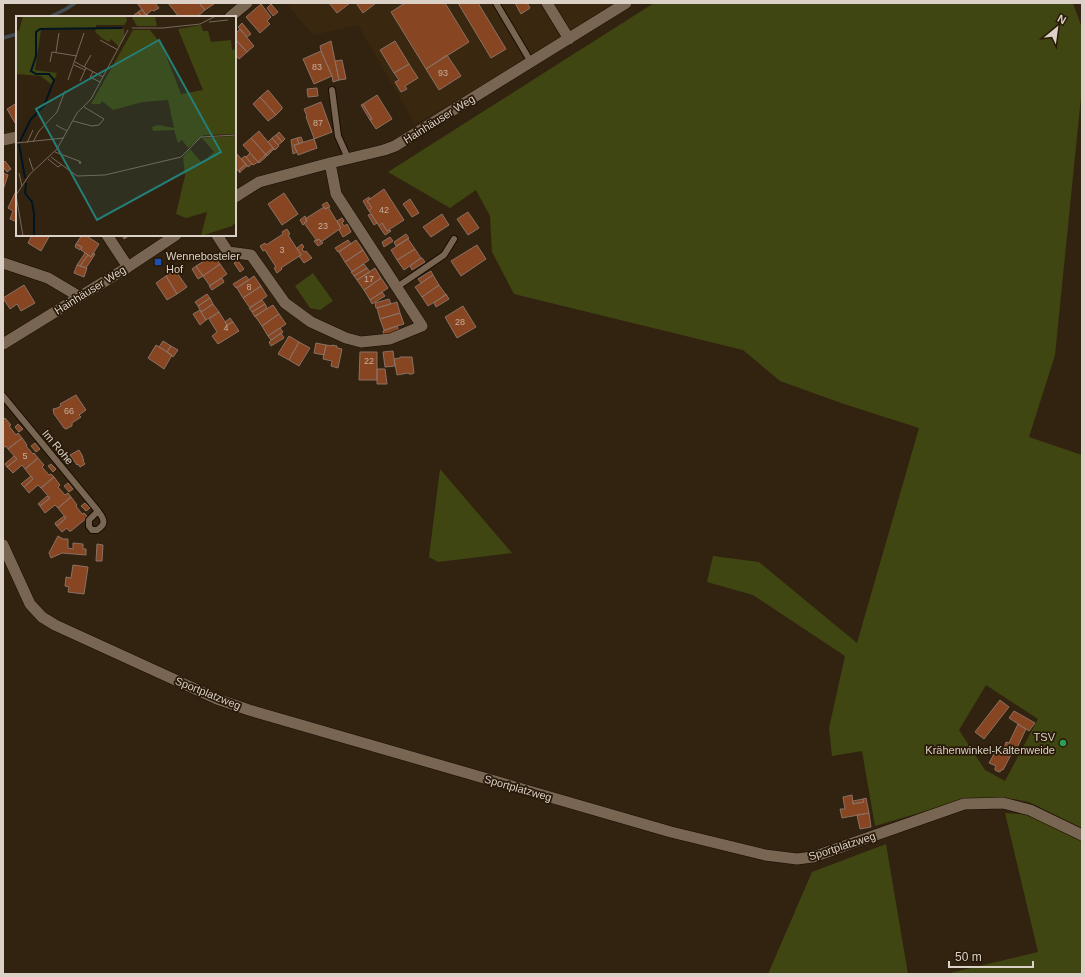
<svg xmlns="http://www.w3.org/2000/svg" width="1085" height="977" font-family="Helvetica,sans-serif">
<rect width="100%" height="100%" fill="#322311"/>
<path fill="#3a270f" d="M286,3H622L567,39L415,124L358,25L313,35Z"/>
<path fill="#3f4611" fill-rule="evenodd" d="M654,3H1073L1082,28V87L1055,355L1029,437L1082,455V828L1029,802L1014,799L963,800L875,826L862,751L832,756L829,728L845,656L753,595L707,582L713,556L759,562L857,643L919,428L844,404L780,381L743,350L514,294L492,252L490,216L476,190L450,208L388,172ZM986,685L1038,719L1005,781L985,770L959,730Z
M313,273L333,301L320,310L310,308L295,286Z
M440,469L512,553L438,562L429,557Z
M1005,813L1031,815L1082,841V974H946L1038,952Z
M886,844L908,974H768L812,872Z"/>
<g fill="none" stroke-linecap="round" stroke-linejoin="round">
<path stroke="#424d52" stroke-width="3.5" d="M50,17L66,9L75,3
M3,38L17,34"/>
</g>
<path fill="#874621" stroke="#8a7165" d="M137,3H155L159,8L154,11L152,10L146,15Z
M168,3H199L205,10L197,17H179Z
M199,3H213L214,4L205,10Z
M329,3H350L337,13Z
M356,3H376L363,13Z
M405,3H445L469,42L426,69L391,12Z
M458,3H478L506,49L491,58Z
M515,3H527L530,8L521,14Z
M261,4L271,17L267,21L270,24L260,33L246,17Z
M271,4L278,12L273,16L267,8Z
M142,9L146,15L147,14L149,16L142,17L138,12Z
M138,12L142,17H135L134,15Z
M242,23L251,34L247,37L238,27Z
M240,29L254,46L247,52L235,39V32L236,33Z
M235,39L247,52L239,59L235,54Z
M331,41L339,80L333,82L332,76L321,51L320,46Z
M395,41L409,64L394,73L380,50Z
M321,51L332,76L314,84L303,59Z
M447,55L461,76L439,90L426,69Z
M342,60L346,79L339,80L335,61Z
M409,64L418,78L405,86L407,89L401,92L395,82L399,80L394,73Z
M317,88L318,96L308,97L307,89Z
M268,90L282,107V109L276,115L260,97Z
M377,95L392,119L376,129L370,120L372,119L363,104Z
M260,97L276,115L268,121L253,104Z
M321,102L332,132L314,139V138L306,117L307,116L304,109Z
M17,103V121L15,123L7,109Z
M363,104L372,119L370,120L361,105Z
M259,131L273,148L266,154L267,156L251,138Z
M279,132L285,139L282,142L276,135Z
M276,135L282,142L278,145L272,138Z
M301,137L303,142L299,144L297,138Z
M251,138L267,156L265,155L258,162L243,145Z
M272,138L279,146L275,150L268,142Z
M297,138L299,144L294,145L297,152L293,154L291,140Z
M314,139L317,148L298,155L294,145Z
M273,148L274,149L267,156L266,154Z
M235,152L246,164L239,170L240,172V173L235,167Z
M250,153L258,162L253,165L246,157Z
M265,155L266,157L259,163L258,162Z
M245,156L252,164L248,167L241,159Z
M5,161L11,169L7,172L3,167V163Z
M246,164L247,166L240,172L239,170Z
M3,173L8,175L3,190Z
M384,189L404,220L387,231L382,223L379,226L369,211L372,208L367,201Z
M16,191H17V222L10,219L13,211L8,208Z
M284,193L298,214L282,225L268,204Z
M369,197L370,199L367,201L372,208L369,211L363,201Z
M410,199L419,213L412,217L403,204Z
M327,202L330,207L325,209L322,205Z
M324,207L325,209L328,207L341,228L321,242L319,239L317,241L304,223L307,221L305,219Z
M468,212L479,228L468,235L457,219Z
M371,214L377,223L374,225L368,215Z
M442,214L449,225L431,237L423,227Z
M305,216L307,221L303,225L300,220Z
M342,218L344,221L342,223L344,226L347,224L351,232L343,237L339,230L341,228L337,221Z
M382,223L387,231L390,230L391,231L385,235L379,226Z
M287,229L290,234L288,235L301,255L281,268L282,269L277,273L274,268L276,267L265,250L263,251L260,246L265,243L266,245L283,234L282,232Z
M406,234L409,238L396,246L394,242Z
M32,235H50L41,251L28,243Z
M82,235H85L99,244L91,257L81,250L82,247L76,244Z
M122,235H130L124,239Z
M390,237L393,241L384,247L382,242Z
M319,239L323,243L318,246L314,241Z
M408,239L415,249L397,260L391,250Z
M348,240L351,244L338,252L335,248Z
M356,240L363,250L345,262L339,252Z
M76,244L82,247L80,250L75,247Z
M302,244L304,247L302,249L304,252L306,251L312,258L304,263L299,256L301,255L297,248Z
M477,245L486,259L461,276L451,261Z
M415,249L421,258L404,270L397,260Z
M363,250L369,260L352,272L345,262Z
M85,253L88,255L80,266L77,265Z
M93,253L95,254L86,268L80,266L88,255L91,257Z
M214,255L220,264L203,276L196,266Z
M421,258H422L425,262L412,270L410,266Z
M238,261L244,269L240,272L234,263Z
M220,264L227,274L210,286L203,276Z
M364,264L367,268L354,276L351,272Z
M77,265L87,268L84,277L74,273Z
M196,266L203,276L198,279L192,269Z
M367,268L370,272L357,280L354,276Z
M375,268L381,278L364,290L357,280Z
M175,270L187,287L177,294L166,276Z
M431,271L433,275L421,283L418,279Z
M433,275L439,285L422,297L415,287Z
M166,276L177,294L167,300L156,283Z
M246,276L249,280L236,288L233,284Z
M254,276L261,286L243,298L237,288Z
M222,278L224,282L212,290L209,286Z
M381,278L388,288L370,300L364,290Z
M24,285L35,303L21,311L17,304L10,309L3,298Z
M439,285L446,295L428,306L422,297Z
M261,286L267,296L250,308L243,298Z
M382,292L385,296L372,304L370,300Z
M207,294L210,298L198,306L195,302Z
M446,294L449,299L436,307L434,303Z
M210,298L213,304L201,312L198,306Z
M389,299L391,304L376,308L375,303Z
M262,300L265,304L252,312L249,308Z
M397,302L400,313L380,319L377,308Z
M213,304L219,312L206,320L201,312Z
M265,304L267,308L255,317L252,312Z
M273,305L279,314L262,326L255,316Z
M463,306L476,327L457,338L445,317Z
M200,310L206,320L200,325L193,314Z
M219,312L227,325L233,322L239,331L218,344L212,336L217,332L209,319Z
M400,313L404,324L384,330L380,319Z
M279,314L286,324L268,336L262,326Z
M230,318L233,322L227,325L225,322Z
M397,326L399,331L384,336L383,331Z
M280,328L283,332L271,340L268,336Z
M281,333L284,338L271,346L269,342Z
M289,336L299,342L289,360L278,354Z
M163,341L171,346L167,352L159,347Z
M299,342L310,348L299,366L289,360Z
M316,343L326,345L324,355L314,353Z
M156,345L172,355L164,369L148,358Z
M326,345L332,346V345L337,346V348L342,349L338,368L331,366L332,361L323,359Z
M171,346L178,350L173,357L167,352Z
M393,351L395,366L385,367L383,352Z
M360,352H377V380H359Z
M400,357H412L414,373L412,374H409L408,373L397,375L394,359L400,358Z
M377,369H385L387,384H377Z
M76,395L86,410L79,415L81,417L72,423V426L66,429L64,428L54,414L53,409L57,408L61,406L60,404Z
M5,418L11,425L9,426L16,435L18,433L22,438L8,449L6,446L3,448V420Z
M18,424L23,429L19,432L15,427Z
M22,438L27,445L26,446L33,454L34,453L38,458L25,469L22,465L13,473L7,467L17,459L8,449Z
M35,443L40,449L36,452L31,446Z
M79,450L83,457H82L84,460L83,461L85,464L80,467L78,464L77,465L70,455Z
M14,456L17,459L7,467L5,464Z
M38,458L44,465L42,467L49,475L51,474L54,477L41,488L38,485L29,493L24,487L33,479L25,469Z
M51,464L56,469L53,472L48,466Z
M31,476L33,479L24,487L21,484Z
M54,477L60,485L58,487L65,495L68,493L71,497L58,508L55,505L45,513L40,506L50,498L41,488Z
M68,483L73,489L69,492L64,486Z
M47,496L50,498L40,506L38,504Z
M71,497L77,505L76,506L82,514L84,513L88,517L71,531H69L67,528L62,532L55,524L57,526L66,518L58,508Z
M85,503L90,508L86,511L81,506Z
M64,516L66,518L57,526L55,523Z
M58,536L63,539H68V548L73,549V543L83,544V549H86V555L62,553L51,558L49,553Z
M97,544L103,545L102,561H96Z
M73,565L88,567L84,594L68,592L69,587L65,586L66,577L71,578Z
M1000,700L1009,707L984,739L975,732Z
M1014,711L1035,723L1029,731L1009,718Z
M1018,724L1026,729L1015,752L1013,751L1003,770L1002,769L1001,771L999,772L995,770V768L996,766L989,763L998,747L1004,749L1006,742L1009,743Z
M852,795L853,804L864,802L863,799L866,798L869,813L842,818L840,809H845L843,797Z
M863,799L864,802L853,804V801Z
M869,813L871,827L860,829L857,815Z"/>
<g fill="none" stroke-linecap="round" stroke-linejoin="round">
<defs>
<path id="service" d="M496,3L531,62
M332,90L338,136L348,158
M397,287L444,255L454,239
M3,396L98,511C105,520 106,524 97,530H92L89,526V520L98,511"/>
<path id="minor" d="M547,3L569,39
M230,17L247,3
M3,140L17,137
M235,197L259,182L330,163L384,150L395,146L626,3
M107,235L128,267
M217,235L228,252L251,255L285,303L311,322L346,338L361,342L390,339L422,326L336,194L330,163
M3,263L48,278L80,297
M3,344L128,267L176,235
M3,545L30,604L42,617L55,625L217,699L249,710L671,832L765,855L797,859L813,857L964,804L1003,803L1030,810L1082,835"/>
</defs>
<use href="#service" stroke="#190c00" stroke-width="8"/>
<use href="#minor" stroke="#190c00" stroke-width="12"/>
<use href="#service" stroke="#786653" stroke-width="6"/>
<use href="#minor" stroke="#786653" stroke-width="11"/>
</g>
<rect fill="#1a4fb4" stroke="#281908" stroke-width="1.5" x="154" y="258" width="8" height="8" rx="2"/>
<circle fill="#2e9e5b" stroke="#281908" stroke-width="1.5" cx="1063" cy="743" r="4"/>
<g text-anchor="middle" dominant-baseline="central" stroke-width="3.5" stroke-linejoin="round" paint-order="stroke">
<g font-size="9" fill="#c6ae9d">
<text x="317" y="67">83</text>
<text x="443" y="73">93</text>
<text x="318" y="123">87</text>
<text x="384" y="210">42</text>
<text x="323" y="226">23</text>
<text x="282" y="250">3</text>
<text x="369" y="279">17</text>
<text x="249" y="287">8</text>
<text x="460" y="322">28</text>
<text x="226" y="328">4</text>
<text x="369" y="361">22</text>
<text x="69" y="411">66</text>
<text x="25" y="456">5</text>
</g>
<g font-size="11" fill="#dbd1c6" stroke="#281908">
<text transform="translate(439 119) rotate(-32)">Hainhäuser Weg</text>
<text transform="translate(90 290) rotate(-32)">Hainhäuser Weg</text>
<text transform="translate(58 447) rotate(50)">Im Rohe</text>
<text transform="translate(208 693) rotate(22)">Sportplatzweg</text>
<text transform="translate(518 788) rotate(16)">Sportplatzweg</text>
<text transform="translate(842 846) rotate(-18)">Sportplatzweg</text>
</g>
<g font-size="11" fill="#dbd1c6" stroke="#281908" text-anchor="start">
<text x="166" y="256">Wennebosteler<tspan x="166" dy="13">Hof</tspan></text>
<text x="1055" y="737" text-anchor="end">TSV<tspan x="1055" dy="13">Krähenwinkel-Kaltenweide</tspan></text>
</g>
</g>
<g transform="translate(16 16)">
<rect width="220" height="220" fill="#322311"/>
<path d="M7,0H110L111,5L108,9H80V13H108V22L103,31L95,23L93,26L87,23L79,16L80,13L25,14L19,54L41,57L36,69L25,60L0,58V14L3,15ZM115,0H139L141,10H121ZM185,9L187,15H192L195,26L215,24L216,34L220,33V118L188,119L172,132L166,124L162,127L158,114L137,115L136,111L142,109L158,112L152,84L127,86L97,94L86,85L84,88H75L117,14H134L146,29L165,78L187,74L162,13ZM220,120V206L216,210L185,220L191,196L170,202L160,198L169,160L167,141L174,133L186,147L198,136L186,122Z" fill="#3f4611"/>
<path fill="none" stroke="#001521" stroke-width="2" d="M4,125L15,103L28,90L38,64L33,58H20L15,55L20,40V16L24,13L106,12M3,128L9,162M10,167L9,177L16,186L18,197V220"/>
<path fill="none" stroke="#766959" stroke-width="1" d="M193,6L212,4M116,12H147L184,8L200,0M84,24L102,34M40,36L43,17M34,46L36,36L61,40M59,46L87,61M58,49L69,54M68,51L75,39M77,56L74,61L84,66M52,64L68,17M64,65L70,52M57,105L76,110L83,109L88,103L68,91M40,109L51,115M17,126L23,115L41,96L49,75M0,127L48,122M11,127L17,114M39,136L63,145L64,148L65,146L63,145M35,141L61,160L89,159L165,141L185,121L220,119M13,142L17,154M32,143L42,151L46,148M3,157L6,170M0,179L14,158L41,133L61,97L75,83L112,14M0,179L7,220"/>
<path fill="#237f77" fill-opacity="0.15" stroke="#237f77" stroke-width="2" d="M143,24L205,136L81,204L20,93Z"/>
<rect width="220" height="220" fill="none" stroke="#dbd1c6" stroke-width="2"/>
</g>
<rect width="1085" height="977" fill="none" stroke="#dbd1c6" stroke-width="8"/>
<g transform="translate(1057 28) rotate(29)" stroke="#281908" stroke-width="3" paint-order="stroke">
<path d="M0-3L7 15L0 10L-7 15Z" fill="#dbd1c6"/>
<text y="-6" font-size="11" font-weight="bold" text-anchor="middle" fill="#dbd1c6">N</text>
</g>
<path d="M949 961v6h84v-6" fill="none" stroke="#dbd1c6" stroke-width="2"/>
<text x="955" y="961" font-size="12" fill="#dbd1c6" stroke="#281908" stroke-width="3" paint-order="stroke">50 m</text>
</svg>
